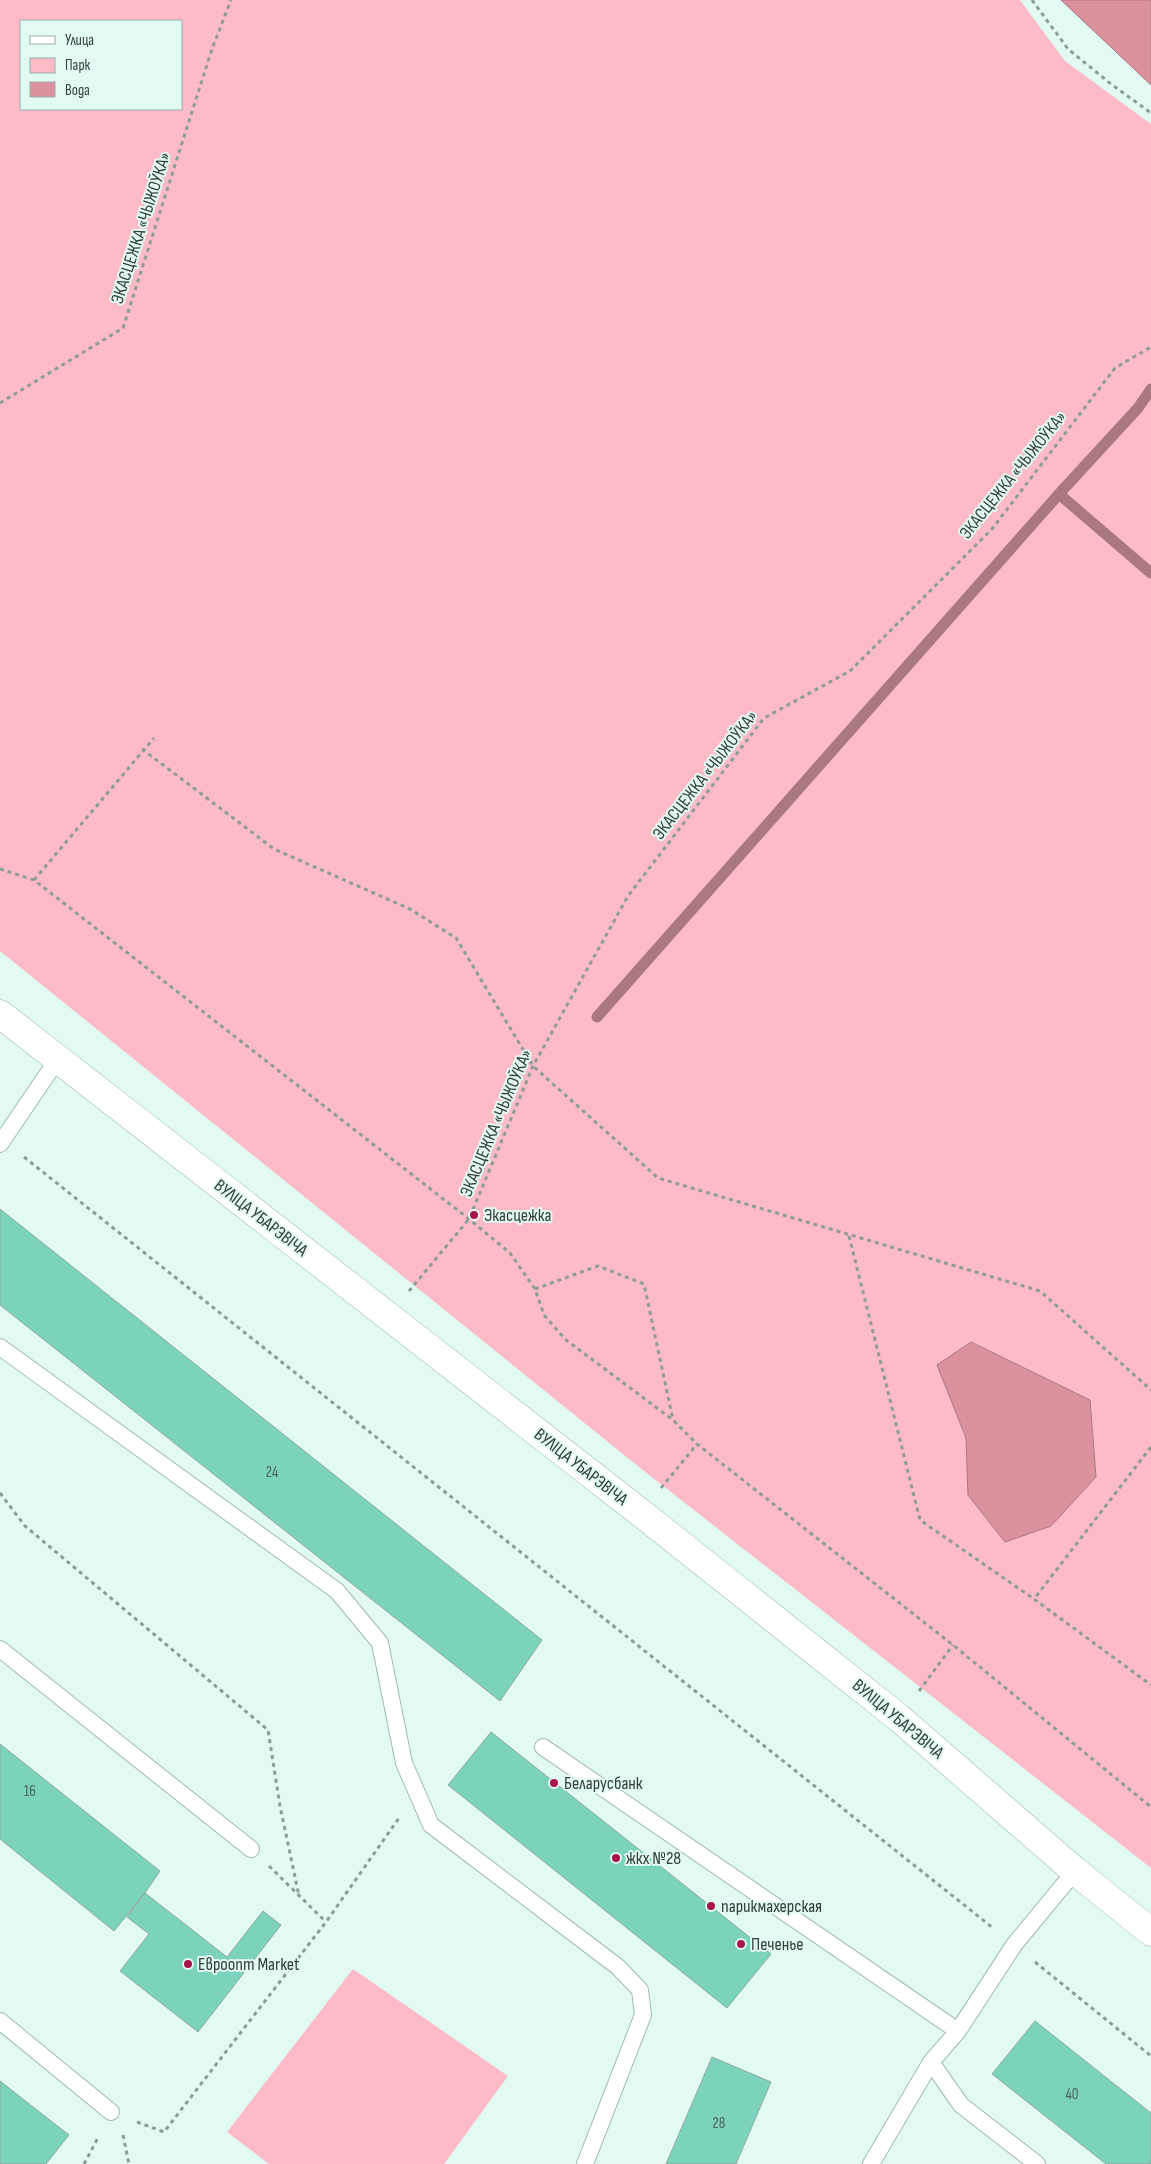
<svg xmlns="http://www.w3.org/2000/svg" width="1151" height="2164" font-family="'Sofia Sans Condensed',sans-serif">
<rect width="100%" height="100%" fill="#e1faf2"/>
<path fill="#fcbbc7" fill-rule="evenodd" d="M0,0H1020L1065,61L1151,124V1868L639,1467L0,951ZM21,21H181V109H21Z
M353,1969L508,2076L444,2164H269L227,2132Z"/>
<path fill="#dc919f" stroke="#aa7881" d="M1061,0H1151V85Z
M971,1342L1090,1400L1096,1477L1051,1526L1005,1542L968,1495L966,1438L937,1365Z"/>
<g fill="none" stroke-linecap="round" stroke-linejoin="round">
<path stroke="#aa7881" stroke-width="11" d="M1059,494L1151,573
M597,1017L1059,494L1138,408L1151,389"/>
</g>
<path fill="#7cd3bb" stroke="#91a8a0" d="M0,1209L542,1640L500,1701L0,1305Z
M491,1732L771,1954L727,2008L448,1785Z
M0,1744L160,1871L145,1893L114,1931L0,1839Z
M145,1893L227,1957L263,1911L281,1925L198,2032L120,1971L149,1934L127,1917Z
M1035,2021L1151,2113V2164H1106L992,2074Z
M712,2057L771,2082L736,2164H666Z
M0,2081L69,2135L46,2164H0Z"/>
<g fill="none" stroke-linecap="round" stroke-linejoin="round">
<defs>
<path id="lane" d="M0,1144L57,1060
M0,1347L337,1591L380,1643L404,1763L431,1825L618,1967L640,1990L643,2015L585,2164
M0,1649L251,1849
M543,1747L958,2031
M0,2021L111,2112
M931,2062L961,2105L1037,2164
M871,2164L931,2062L958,2031L1014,1945L1075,1871"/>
<path id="secondary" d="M0,1014L641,1513L899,1718L1075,1871L1151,1932"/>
</defs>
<use href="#lane" stroke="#a2bab2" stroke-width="18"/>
<use href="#secondary" stroke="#a2bab2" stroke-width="29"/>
<path stroke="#8c9d98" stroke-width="3" stroke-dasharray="4 4" stroke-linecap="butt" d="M1032,0L1068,49L1111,84L1151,113
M0,403L123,328L212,49L231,0
M142,749L274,849L410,909L456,938L533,1066L658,1178L1040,1291L1151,1390
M0,869L34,880L469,1219L510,1253L535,1289L544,1315L566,1340L673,1420L697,1444L953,1645L1151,1807
M34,880L154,738
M24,1157L993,1928
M849,1236L920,1520L1034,1599
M535,1289L598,1266L644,1284L673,1420
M409,1291L469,1219L533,1066L628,896L764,718L850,671L992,529L1115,368L1151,347
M1151,1447L1034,1599L1151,1685
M661,1488L697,1444
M0,1493L25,1526L268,1730L280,1806L299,1896
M919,1691L953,1645
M269,1866L326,1922
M1035,1962L1151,2056
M137,2122L164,2132L326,1922L399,1818
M123,2135L129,2164
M84,2164L99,2136"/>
<use href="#lane" stroke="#fff" stroke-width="16"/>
<use href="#secondary" stroke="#fff" stroke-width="28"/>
</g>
<g fill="#a7134a" stroke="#e1faf2" stroke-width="2">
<circle cx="474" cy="1215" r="5"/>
<circle cx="554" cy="1783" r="5"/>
<circle cx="616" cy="1858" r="5"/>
<circle cx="711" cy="1906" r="5"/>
<circle cx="741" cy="1944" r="5"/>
<circle cx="188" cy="1964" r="5"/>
</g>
<g text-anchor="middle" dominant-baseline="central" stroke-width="4" stroke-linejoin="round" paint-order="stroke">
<g font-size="15" fill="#46635b">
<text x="272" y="1472">24</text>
<text x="30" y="1791">16</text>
<text x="1072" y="2094">40</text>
<text x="719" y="2123">28</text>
</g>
<g font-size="18" fill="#343e3b" stroke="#e1faf2">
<text transform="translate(141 228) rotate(-72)">ЭКАСЦЕЖКА «ЧЫЖОЎКА»</text>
<text transform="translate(1013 475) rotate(-51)">ЭКАСЦЕЖКА «ЧЫЖОЎКА»</text>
<text transform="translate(705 775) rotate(-52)">ЭКАСЦЕЖКА «ЧЫЖОЎКА»</text>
<text transform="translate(496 1123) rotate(-67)">ЭКАСЦЕЖКА «ЧЫЖОЎКА»</text>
<text transform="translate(261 1218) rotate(38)">ВУЛІЦА УБАРЭВІЧА</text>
<text transform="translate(581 1467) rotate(38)">ВУЛІЦА УБАРЭВІЧА</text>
<text transform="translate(898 1719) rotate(40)">ВУЛІЦА УБАРЭВІЧА</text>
</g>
<g font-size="18" fill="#343e3b" stroke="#e1faf2" text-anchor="start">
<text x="484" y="1215">Экасцежка</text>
<text x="564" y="1783">Беларусбанк</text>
<text x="626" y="1858">жкх №28</text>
<text x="721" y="1906">парикмахерская</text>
<text x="751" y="1944">Печенье</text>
<text x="198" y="1964">Евроопт Market</text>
</g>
</g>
<rect x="20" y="20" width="162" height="90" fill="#e1faf2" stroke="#9cafa9"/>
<rect x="30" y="36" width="25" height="8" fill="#ffffff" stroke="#9cafa9"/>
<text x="65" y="45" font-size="15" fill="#343e3b">Улица</text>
<rect x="30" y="58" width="25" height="15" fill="#fcbbc7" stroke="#9cafa9"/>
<text x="65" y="70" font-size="15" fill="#343e3b">Парк</text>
<rect x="30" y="82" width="25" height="15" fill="#dc919f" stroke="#9cafa9"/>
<text x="65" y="95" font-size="15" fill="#343e3b">Вода</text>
</svg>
